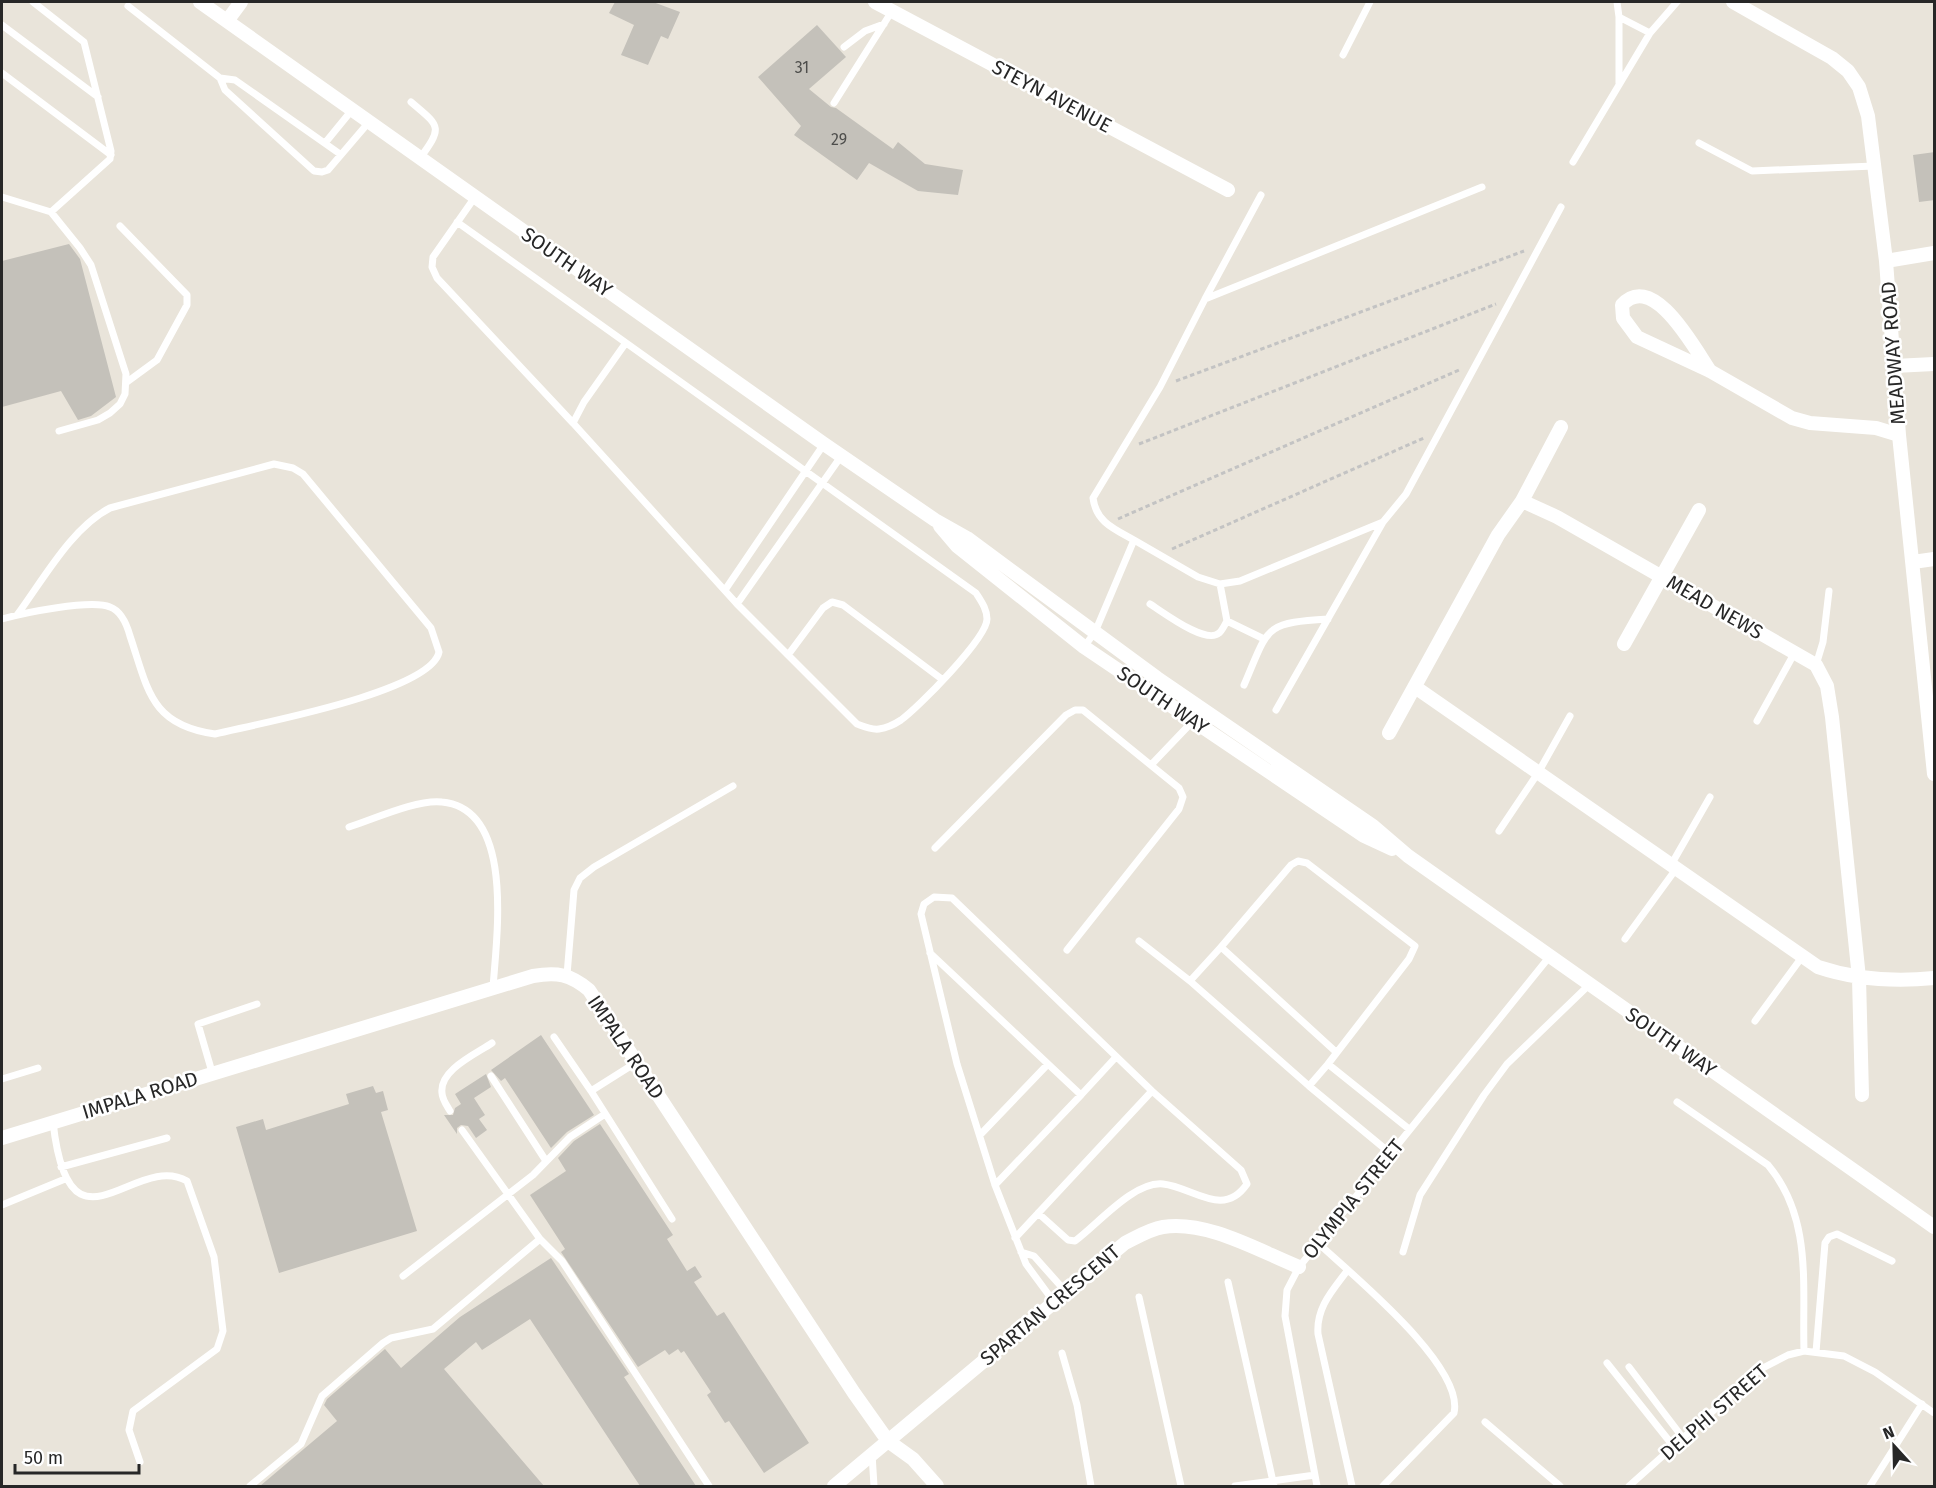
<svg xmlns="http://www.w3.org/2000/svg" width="1936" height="1488" font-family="'Fira Sans',sans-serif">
<rect width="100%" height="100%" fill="#e9e4da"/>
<path fill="#c4c1ba" d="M615,2H653L680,12L668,39L661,36L648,65L621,55L634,25L609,13Z
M817,25L846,57L809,89L831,107L836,108L893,149L898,142L925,164L963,170L958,195L918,191L869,163L857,180L794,135L801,126L758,77Z
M1935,152V200L1919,202L1913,155Z
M69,244L80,259L116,397L91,416L78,420L61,391L2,407V261Z
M541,1035L594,1115L567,1132L551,1148L505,1078L501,1081L491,1070Z
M486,1074L491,1087L474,1098L485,1115L479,1119L487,1130L476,1138L468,1126L461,1125L457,1128V1134L444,1115H453L455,1108L461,1104L455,1094Z
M373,1086L376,1093L383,1091L388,1110L381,1112L417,1231L279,1273L236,1127L263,1119L266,1130L349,1104L346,1094Z
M600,1124L673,1235L667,1239L687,1271L695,1266L702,1277L694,1282L717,1316L724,1312L809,1443L764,1473L729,1421L725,1423L707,1395L711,1392L684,1351L681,1353L678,1349L669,1355L665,1350L638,1367L561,1252L565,1249L530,1195L566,1171L558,1158L574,1141Z
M551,1258L629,1374L624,1377L696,1486H640L530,1319L482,1350L476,1342L444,1369L544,1486H260L337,1421L324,1405L327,1399L385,1349L401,1368L460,1317Z"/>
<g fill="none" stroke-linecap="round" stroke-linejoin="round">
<path stroke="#c3c3c3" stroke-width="3" stroke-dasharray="4.5 3" stroke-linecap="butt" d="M1176,381L1524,251
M1139,444L1496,304
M1118,519L1459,370
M1172,549L1424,438"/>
<path stroke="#fff" stroke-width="7" d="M33,2L84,42L111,151L110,159L51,212
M1617,2L1619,17L1650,33L1677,2
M128,6L220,78L225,90L314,171L322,172L328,170L369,122
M1619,17V83
M2,25L98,97
M844,47L865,31L884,24
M1343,55L1370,2
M2,73L111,155
M220,78L235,80L340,154
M411,102C439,126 444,126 420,158
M834,103L892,11
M325,143L352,110
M1699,143L1752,171L1874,166
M1573,162L1650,33
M2,197L51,212L80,248L91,265L126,374L125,394L120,404L110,413L98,420L59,431
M475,197L433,257L432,267L437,278L573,423
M457,222L976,593C981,601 987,609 987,619C987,638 918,708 901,720C895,724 886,728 879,729C871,730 865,727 857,724L737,604L573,423L584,402L625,344
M120,226L187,295V305L157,360L127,382
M1205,299L1261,195
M1134,540L1198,577L1220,584L1240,581L1383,522L1406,494L1561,207
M1220,584L1227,621L1264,639
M725,590L824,444
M737,604L842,455
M1150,604C1163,612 1206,645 1219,633C1222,631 1225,624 1227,621
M2,619C23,613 91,599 110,607C121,611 127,625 130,636C148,689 150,725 215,734C256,724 431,692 439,652L431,628L303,474L293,468L274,464L110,508C72,527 43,580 17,615
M1084,647L1095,632L1134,540C1114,529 1096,522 1093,498L1160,387L1205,299L1482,187
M788,655L823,608L832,602L843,605L943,680
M1816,665L1823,642L1829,591
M1244,685C1269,627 1263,623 1328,619
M1276,710L1383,522
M1757,721L1795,652
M1151,765L1193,721
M349,827C374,819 417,799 442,802C516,809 496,940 493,988
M1499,831L1538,773L1570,716
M935,848L1066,715L1075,710H1083L1179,788L1183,797L1179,809L1067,950
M1671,865L1710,797
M1625,939L1676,869
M1139,941L1190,981L1309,1086L1328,1064
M930,953L1081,1095L1116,1057
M567,975L574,890L580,878L594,867L733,786
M1190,981L1221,947
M1755,1021L1802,957
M554,1037L591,1091
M1336,1052L1221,947L1291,865L1298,861L1307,863L1415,946L1409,959L1328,1064L1409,1129
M637,1062L591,1091L672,1219
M212,1072L198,1024L257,1004
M491,1076L546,1161
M2,1079L38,1068
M1309,1086L1390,1153
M1677,1102L1768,1165C1813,1219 1802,1286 1804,1351
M450,1111C447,1106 442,1099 442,1093C439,1070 476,1054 492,1043
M53,1122C69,1267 134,1151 187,1181L214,1257L223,1331L217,1349L133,1411L129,1430L140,1462
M462,1130L540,1239
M980,1135L1048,1064
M61,1167L167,1138
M995,1185L1081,1095
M2,1205L65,1179
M1038,1213L1068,1240L1075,1241C1098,1224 1134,1181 1163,1184C1193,1187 1223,1219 1247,1184L1241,1170L1152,1091L952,898L934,897L924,904L921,914L957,1064L995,1185L1026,1264L1054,1302
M1015,1238L1152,1091
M1318,1243C1351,1274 1465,1366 1454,1413L1383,1486
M1021,1252L1034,1256L1066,1292
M1403,1252L1420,1195L1484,1095L1507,1064L1590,984
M1347,1271C1332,1291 1316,1308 1318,1334L1352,1486
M403,1276L533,1175L570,1137L605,1114
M1228,1282L1274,1486
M1139,1297L1181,1486
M1816,1352L1825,1243L1829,1237L1837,1234L1892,1261
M1062,1353L1077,1405L1091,1486
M1607,1363L1674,1447
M1629,1367L1683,1438
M1485,1422L1560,1486
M872,1454L874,1486
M250,1486L301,1444L322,1396L383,1343L391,1338L433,1329L540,1239L562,1261L709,1486
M1235,1486L1315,1475
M1317,1486L1285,1316L1287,1290L1299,1267L1550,956
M1629,1486L1759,1370L1788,1355L1804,1351L1844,1356L1875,1372L1934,1413
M1870,1486L1922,1404"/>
<path stroke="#fff" stroke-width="14" d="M200,2L824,444L935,520L967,538L1157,678L1373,826L1408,856L1934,1227
M875,2L1228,190
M1733,2L1832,58L1848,71L1859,87L1868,116L1886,261L1899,435L1934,774
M227,21L241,2
M1886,261L1934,253
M1894,366L1934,364
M1710,371C1695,349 1653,270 1622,305L1623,318L1637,337L1710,371L1792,418L1810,423L1876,428L1899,435
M1522,501L1561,427
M940,526L957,546L1084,647L1364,836L1392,849
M1913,562L1934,559
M1624,644L1699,510
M1415,687L1818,967C1857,980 1894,982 1934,978
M1389,733L1498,535L1522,501L1557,517L1816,665L1827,686L1832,717L1859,978L1862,1095
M2,1138L533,976C557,972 570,974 589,990L854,1393L888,1441L913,1459L937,1486
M834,1486L1125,1243C1137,1237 1150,1229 1163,1227C1207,1220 1259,1251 1299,1267"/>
</g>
<g text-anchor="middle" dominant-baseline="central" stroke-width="5" stroke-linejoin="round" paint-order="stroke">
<g font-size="16" fill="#4e4e4c">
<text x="802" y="67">31</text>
<text x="839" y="139">29</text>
</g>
<g font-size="20" fill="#272727" stroke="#fff">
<text transform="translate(1052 96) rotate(28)">STEYN AVENUE</text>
<text transform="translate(567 262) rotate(35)">SOUTH WAY</text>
<text transform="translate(1893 353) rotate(-94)">MEADWAY ROAD</text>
<text transform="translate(1715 607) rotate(30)">MEAD NEWS</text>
<text transform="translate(1163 700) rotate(34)">SOUTH WAY</text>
<text transform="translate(1671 1042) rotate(35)">SOUTH WAY</text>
<text transform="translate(626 1047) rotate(56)">IMPALA ROAD</text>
<text transform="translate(140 1095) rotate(-17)">IMPALA ROAD</text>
<text transform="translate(1353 1199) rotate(-51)">OLYMPIA STREET</text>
<text transform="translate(1050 1305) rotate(-40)">SPARTAN CRESCENT</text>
<text transform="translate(1714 1412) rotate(-41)">DELPHI STREET</text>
</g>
</g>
<rect width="1936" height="1488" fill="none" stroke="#272727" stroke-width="6"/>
<g transform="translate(1894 1446) rotate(338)" stroke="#ffffff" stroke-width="4.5" paint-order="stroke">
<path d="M0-4.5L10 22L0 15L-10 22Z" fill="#272727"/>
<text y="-9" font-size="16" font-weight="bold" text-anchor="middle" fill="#272727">N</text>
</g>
<path d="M15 1464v9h124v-9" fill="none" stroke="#272727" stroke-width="3"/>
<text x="24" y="1464" font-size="18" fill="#272727" stroke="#ffffff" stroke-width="4.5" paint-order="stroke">50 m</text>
</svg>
